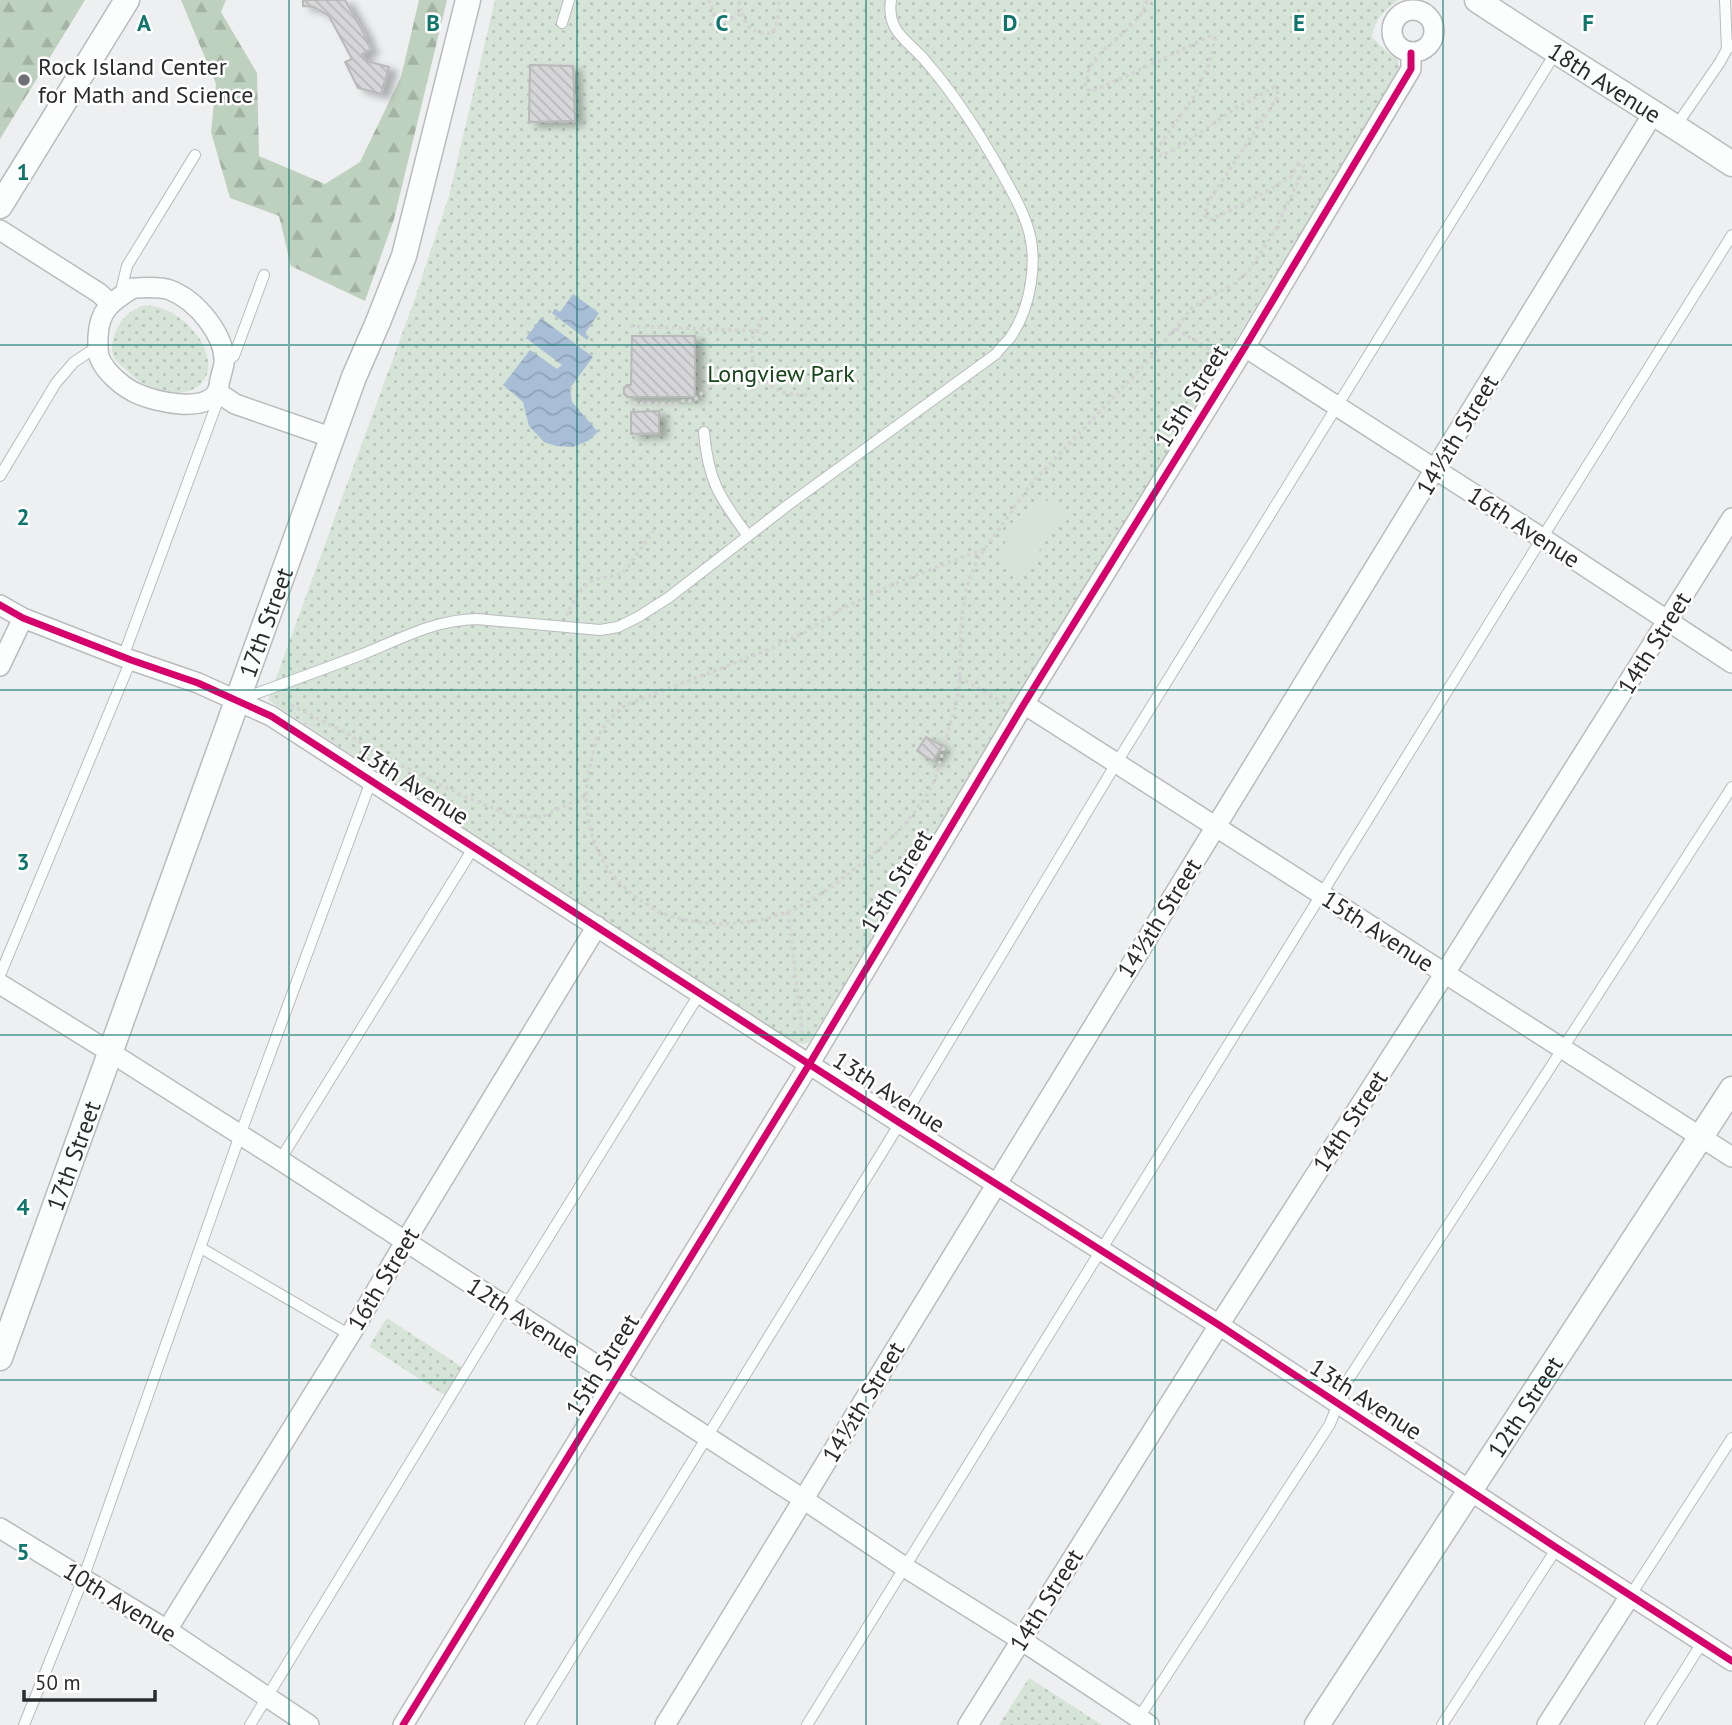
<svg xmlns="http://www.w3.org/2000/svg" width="1732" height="1725" font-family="'PT Sans',sans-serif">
<defs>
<pattern id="grass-dots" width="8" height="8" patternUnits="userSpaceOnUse" patternTransform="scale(1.75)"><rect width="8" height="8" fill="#d6e3d7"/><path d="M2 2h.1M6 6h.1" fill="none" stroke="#b8c3b9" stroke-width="1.8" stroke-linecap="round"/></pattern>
<pattern id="forest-firs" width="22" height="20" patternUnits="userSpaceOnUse" patternTransform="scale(1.75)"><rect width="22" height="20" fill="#bed0be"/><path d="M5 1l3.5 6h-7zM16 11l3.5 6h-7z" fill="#a3b3a3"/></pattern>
<pattern id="water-waves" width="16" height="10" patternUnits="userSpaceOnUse" patternTransform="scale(1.75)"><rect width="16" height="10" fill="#a7bed6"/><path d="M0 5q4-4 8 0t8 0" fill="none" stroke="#90a3b8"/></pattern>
<pattern id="building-back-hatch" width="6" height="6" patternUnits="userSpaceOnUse" patternTransform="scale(1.75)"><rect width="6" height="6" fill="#d6d6d8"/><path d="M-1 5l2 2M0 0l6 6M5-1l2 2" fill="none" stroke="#b8b8ba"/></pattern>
<filter id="shadow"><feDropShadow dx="8" dy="4.5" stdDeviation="3.5" flood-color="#0004"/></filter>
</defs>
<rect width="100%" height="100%" fill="#eeeff1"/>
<path fill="url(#grass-dots)" d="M495,0H1398C1385,10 1374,20 1372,37L1389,54L1398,60L1399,67L1396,76L809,1042L804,1044L792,1042L268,700L413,304L449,196Z
M141,306C145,306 148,305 152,306C179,309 216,345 207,374C199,396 170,396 151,388C142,385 133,376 125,369C122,366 116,362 114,358C108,346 116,327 124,318C128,313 136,309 141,306Z
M387,1318L462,1367L444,1395L369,1346Z
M1029,1678L1102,1725H999Z"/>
<path fill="url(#forest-firs)" d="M0,0H85L0,139Z
M181,0H226L221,12L257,73L259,156L325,184L360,162L401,77L419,0H447L394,219L365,301L291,266L279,216L230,198L211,132L216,84Z"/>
<path fill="#d6e3d7" d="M1038,495L1065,513L1021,577L994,559Z"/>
<path fill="url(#water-waves)" d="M573,294L599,313L585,333L589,337L587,340L552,313L555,309L560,312Z
M541,318L593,357L570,388L572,402L598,432L588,441L572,447L556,446L544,442L529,426L523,402L503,385L530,350L557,369L562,365L526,338Z"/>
<path fill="url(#building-back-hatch)" stroke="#b9b9ba" stroke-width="2" filter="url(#shadow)" d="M303,0H345L366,37L364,38L371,49L362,54L366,61L389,67L381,94L358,88L345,62L352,59L329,16L314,7L303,6Z
M530,65L573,66L575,121L529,122Z
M632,336H695V397H627L624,394V388L627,385H631Z
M659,411V433L631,434V412Z
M926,737L942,746L933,761L917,751Z"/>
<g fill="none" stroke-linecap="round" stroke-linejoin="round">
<defs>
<path id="service" d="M1725,0L1727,49
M562,23L569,0
M1676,126L1720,62L1727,49L1732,45
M120,295L127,266L195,155
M225,362L234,356L264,275
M704,432C708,481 720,498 748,536
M0,476L56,383L74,362L97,347
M123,657L220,395
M241,699C280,685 319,671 358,656C399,640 432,620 477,619L600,630L618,627L638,617L668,598L788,505L996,354C1000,348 1006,343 1010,338C1031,308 1039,259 1027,225C1020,203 1007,183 996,163C977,130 957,99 933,70C928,65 924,58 919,54C902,37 887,28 891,0
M0,975L131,660
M280,1160L474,847
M201,1248L350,1335
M1630,1596L1732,1438
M1138,1719L1330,1424L1346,1383L1732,787
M24,1725L83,1579L240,1135L371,781
M250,1725L505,1307L700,993
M530,1725L900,1123L1117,762L1556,52
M807,1725L1542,538L1732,235
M1442,1725L1557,1548
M1650,1725L1702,1643"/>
<path id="minor" d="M1392 31a21 21 0 1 1 42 0a21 21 0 1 1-42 0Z
M0,230L99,293L111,304
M133,288C144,288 159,286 170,290C196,300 226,335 224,364C223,369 221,375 220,380C219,383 219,387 218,390C207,414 156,402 138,394C124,388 106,373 100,359C97,352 98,344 98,337C99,310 111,302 133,288Z
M1245,347L1542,538L1732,663
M217,392L235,404L333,438
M0,605L23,618L131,660L198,683L271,716L900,1123L1219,1325L1557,1548L1732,1661
M0,666L23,618
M1024,704L1732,1157
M0,984L110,1052L280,1160L803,1499L906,1568L1021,1640L1149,1725
M0,1528L167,1630L309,1725
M167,1630L350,1335L405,1242L597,926
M403,1725L810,1063L1024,704L1245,347L1411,69V53
M665,1725L1654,112
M968,1725L1219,1325L1445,973L1732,518
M1547,1725L1630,1596"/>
<g id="tertiary">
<path id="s1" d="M1477,0C1561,56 1648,108 1732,164"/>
<path d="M0,206L127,0"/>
<path id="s2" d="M0,1358L354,377L378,322L404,256L468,0"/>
<path id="s3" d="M1317,1725L1732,1089"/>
</g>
</defs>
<use href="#service" stroke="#babbbd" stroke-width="12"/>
<use href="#minor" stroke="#babbbd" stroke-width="22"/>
<use href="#tertiary" stroke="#babbbd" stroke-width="27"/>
<path stroke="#d3d3d4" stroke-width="3.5" stroke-dasharray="3.5 3.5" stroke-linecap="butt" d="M709,0L714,15L720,20H730L742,13L738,0
M742,13C744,17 745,21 747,24C751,32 764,34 773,33L778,19L779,0
M763,317C734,355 764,402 811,394
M630,326L756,331L770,335
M1176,329L1219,355
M633,403L678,404L683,401H693C719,378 729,372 764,381
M984,550L957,559L892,585L841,609L805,632L768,650L626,705C614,714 602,726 596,741C594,748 593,755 591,762C577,814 595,872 642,901C649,906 657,911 665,914C704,928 746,926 785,913C812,904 851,872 873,854C896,836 926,804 936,776C940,763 943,749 947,735C952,719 958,701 959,684C962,639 956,589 984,550L1031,484L1147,362L1193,307L1235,283L1247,273L1274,232L1305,167L1298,163L1291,177L1264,193L1210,220L1204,215L1210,199L1279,95L1274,87L1234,109L1184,144L1161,156L1157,149L1193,98L1209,64L1215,38L1210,36L1153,64L1095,90L1090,91L1085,86C1087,77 1089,67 1095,59C1111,40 1141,25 1147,0
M566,616C573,603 580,586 594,580C606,576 616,578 626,570L653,531
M959,677L1006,704
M291,705L350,735L369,749L459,794L512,816L542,817L587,795
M788,912L803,1038"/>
<use href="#service" stroke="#fcfdfd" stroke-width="10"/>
<use href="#minor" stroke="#fcfdfd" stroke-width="19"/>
<use href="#tertiary" stroke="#fcfdfd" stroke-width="24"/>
<defs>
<path id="cycleway" d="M0,605L23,618L131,660L198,683L271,716L900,1123L1219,1325L1557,1548L1732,1661
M403,1725L810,1063L1024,704L1245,347L1411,69V53"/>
</defs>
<use href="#cycleway" stroke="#fff" stroke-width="11"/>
<use href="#cycleway" stroke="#d6006c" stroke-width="7"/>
</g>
<path fill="none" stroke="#0f766e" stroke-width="2" stroke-opacity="0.55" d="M289,0V1725M577,0V1725M866,0V1725M1155,0V1725M1443,0V1725M0,345H1732M0,690H1732M0,1035H1732M0,1380H1732"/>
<circle fill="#6f7071" stroke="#fff" stroke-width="2.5" cx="24" cy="80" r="7"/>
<g text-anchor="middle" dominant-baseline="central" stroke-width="5" stroke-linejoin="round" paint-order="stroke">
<g font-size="24" fill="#2a2b2c" stroke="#fff" text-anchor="start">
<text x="38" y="66">Rock Island Center<tspan x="38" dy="28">for Math and Science</tspan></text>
</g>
<g font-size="24" fill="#2a2b2c" stroke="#fff">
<text stroke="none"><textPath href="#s1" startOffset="152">18th Avenue</textPath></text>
<text transform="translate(1191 396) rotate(-58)">15th Street</text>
<text transform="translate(1457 435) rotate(-59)">14½th Street</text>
<text transform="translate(1524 527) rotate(33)">16th Avenue</text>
<text stroke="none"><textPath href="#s2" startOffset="782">17th Street</textPath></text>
<text transform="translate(1654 643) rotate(-58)">14th Street</text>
<text transform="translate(413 784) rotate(33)">13th Avenue</text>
<text transform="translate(896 881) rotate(-59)">15th Street</text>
<text transform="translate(1159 918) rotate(-58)">14½th Street</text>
<text transform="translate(1378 931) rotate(33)">15th Avenue</text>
<text transform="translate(889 1092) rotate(33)">13th Avenue</text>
<text transform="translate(1350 1121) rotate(-57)">14th Street</text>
<text stroke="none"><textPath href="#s2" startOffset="215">17th Street</textPath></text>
<text transform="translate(383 1279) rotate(-59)">16th Street</text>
<text transform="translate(523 1318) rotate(33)">12th Avenue</text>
<text transform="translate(602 1365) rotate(-58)">15th Street</text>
<text transform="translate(1366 1399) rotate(33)">13th Avenue</text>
<text transform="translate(863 1402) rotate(-59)">14½th Street</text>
<text stroke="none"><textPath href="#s3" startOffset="380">12th Street</textPath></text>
<text transform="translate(1046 1600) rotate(-58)">14th Street</text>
<text transform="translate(120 1602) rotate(32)">10th Avenue</text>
</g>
<g font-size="24" fill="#164517" stroke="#fff">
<text x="781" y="373">Longview Park</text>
</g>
</g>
<g font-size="23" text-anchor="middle" font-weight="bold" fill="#0f766e" stroke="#fff" stroke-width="5" stroke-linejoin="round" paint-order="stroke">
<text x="144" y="31">A</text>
<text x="433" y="31">B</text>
<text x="722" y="31">C</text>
<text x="1010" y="31">D</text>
<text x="1299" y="31">E</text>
<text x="1588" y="31">F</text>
<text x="23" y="180">1</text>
<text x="23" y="525">2</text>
<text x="23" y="870">3</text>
<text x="23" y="1215">4</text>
<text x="23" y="1560">5</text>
</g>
<path d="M24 1690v10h131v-10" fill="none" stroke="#2a2b2c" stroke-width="3.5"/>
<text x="35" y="1690" font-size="21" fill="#2a2b2c" stroke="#ffffff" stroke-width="5" paint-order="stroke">50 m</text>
</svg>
